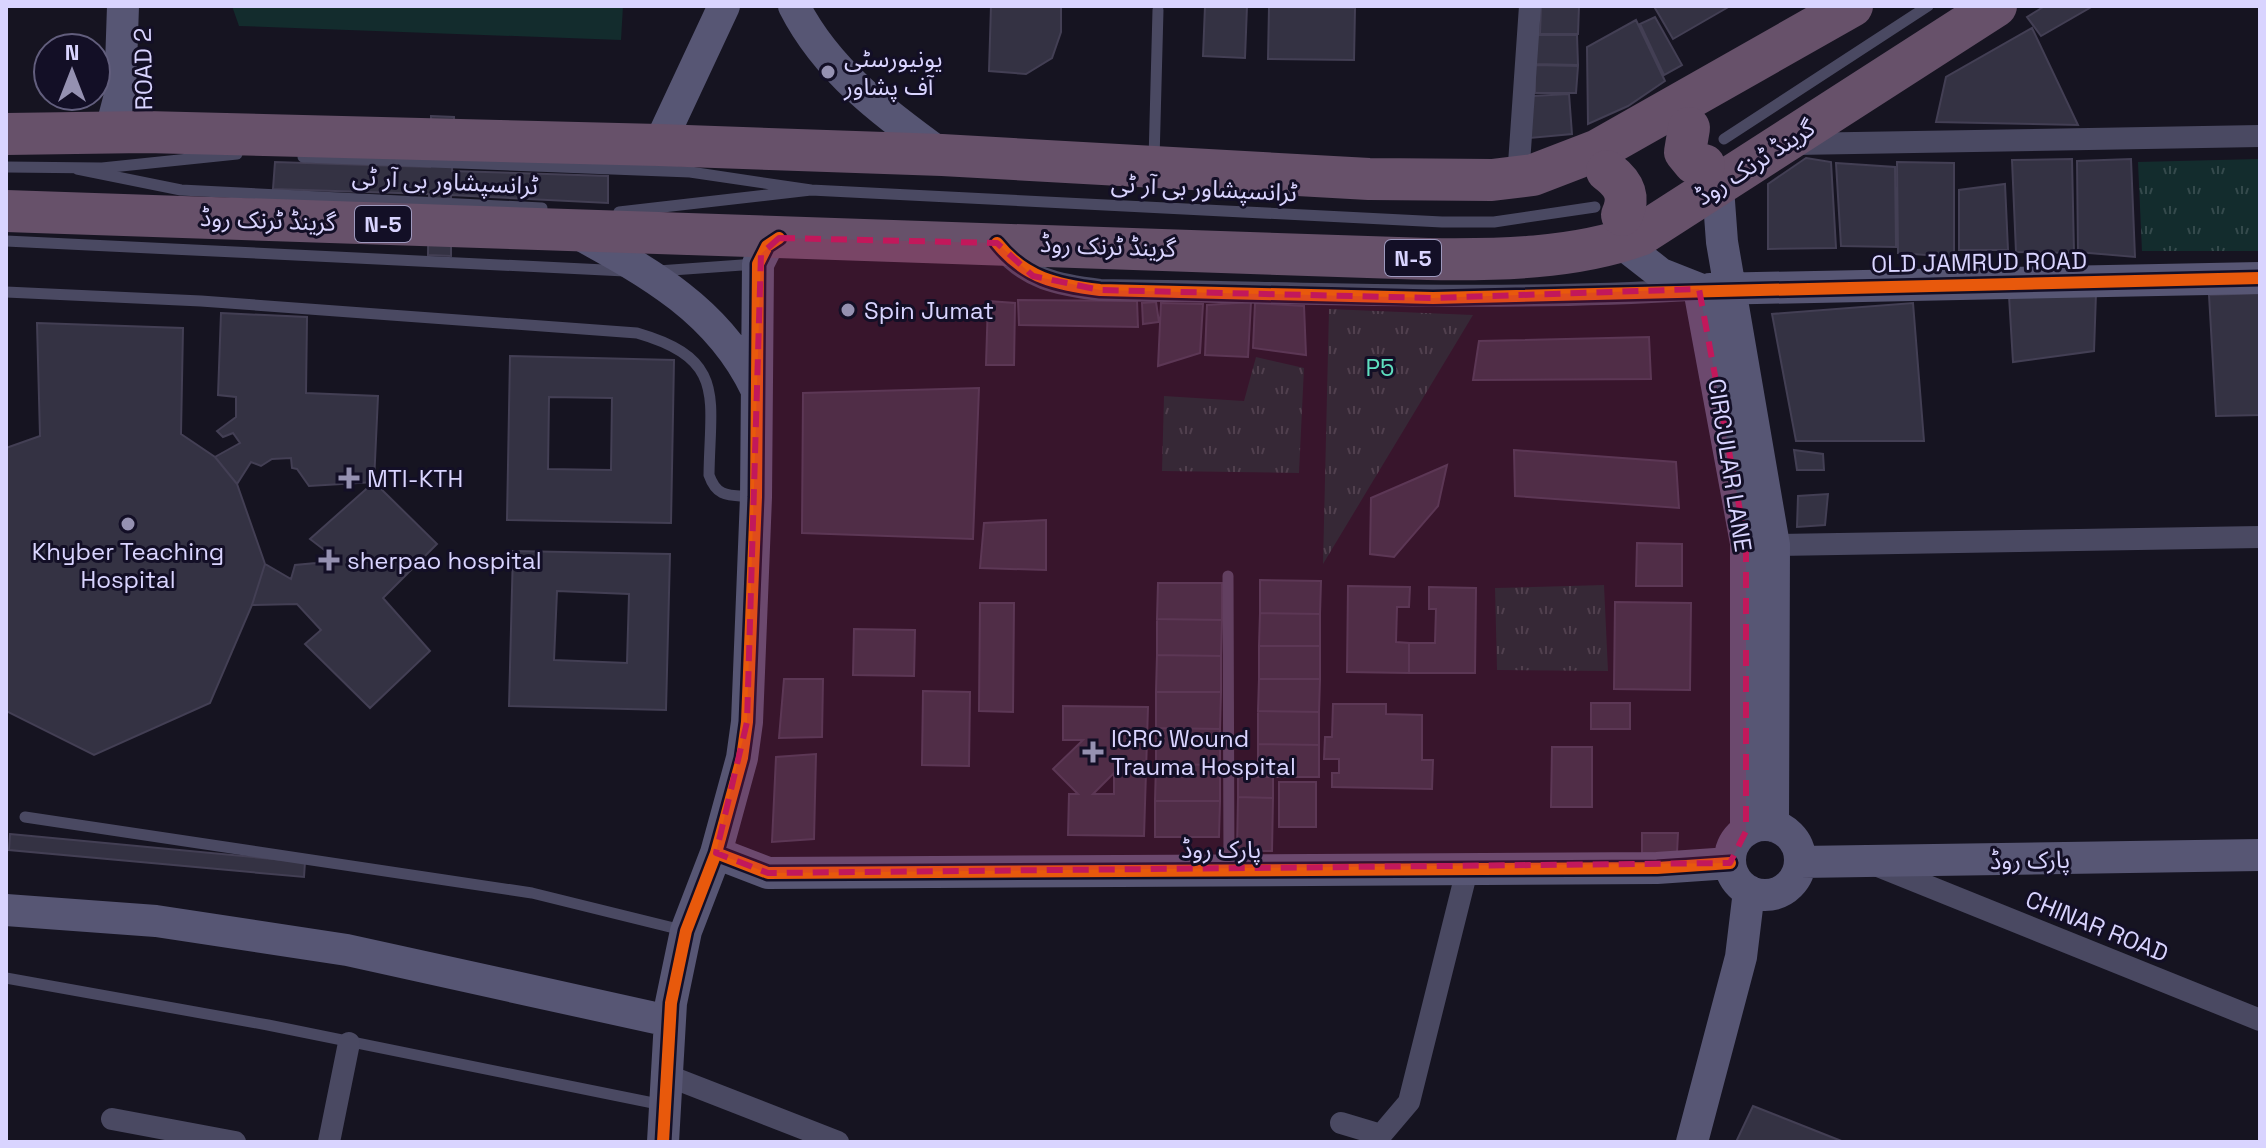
<svg xmlns="http://www.w3.org/2000/svg" width="2266" height="1148" font-family="'Space Grotesk','Noto Sans Arabic',sans-serif">
<defs>
<pattern id="grass-tufts" width="24" height="20" patternUnits="userSpaceOnUse" patternTransform="scale(2)"><rect width="24" height="20" fill="#132c2d"/><path d="M3 7l-1-3M5 7V3M7 7l1-3M15 17l-1-3M17 17v-4M19 17l1-3" fill="none" stroke="#354a4c"/></pattern>
</defs>
<rect width="100%" height="100%" fill="#161421"/>
<path fill="url(#grass-tufts)" d="M2260,159V251H2142L2138,162Z
M1329,309L1473,315L1323,564Z
M1256,357L1304,368L1299,473L1162,471L1164,396L1244,401Z
M1604,585L1608,671L1497,670L1495,588Z"/>
<path fill="#132c2d" d="M232,6H623L621,40L239,26Z"/>
<path fill="#343243" stroke="#433f54" stroke-width="2" fill-rule="evenodd" d="M991,6H1061V32L1052,58L1026,74L989,71Z
M1205,6H1247L1245,58L1203,56Z
M1541,6H1579L1578,34H1540Z
M1658,6H1730L1673,39L1655,8Z
M2045,6H2093L2041,36L2027,17Z
M1269,7L1355,8L1354,60L1268,59Z
M1655,17L1682,65L1664,75L1640,24Z
M1636,20L1665,81L1628,106L1588,124L1587,47Z
M2032,28L2078,125L1936,122L1946,77Z
M1536,35H1577L1578,65L1536,64Z
M1535,65L1578,66L1576,93H1535Z
M1569,94L1572,134L1530,138L1533,96Z
M431,116L454,117L452,171L608,176V203L451,195V256L428,255L429,194L273,189L275,162L430,167Z
M1806,158L1831,162L1836,248L1768,249V184Z
M2072,159L2074,253L2016,252L2012,160Z
M2131,159L2135,257L2078,252L2077,161Z
M1897,162L1954,163V257L1898,253Z
M1836,163L1895,167L1896,247L1841,246Z
M2005,184L2008,250H1959V190Z
M2096,293L2094,351L2013,362L2009,296Z
M2260,293V415L2216,416L2209,295Z
M1018,300L1137,301L1138,327L1019,325Z
M988,301L1015,303L1014,365H986Z
M1156,302L1159,322L1143,324L1142,303Z
M1251,302L1248,357L1205,355L1207,305Z
M1161,303L1203,304L1200,353L1158,366Z
M1255,303L1304,306L1306,355L1253,348Z
M1913,303L1924,441H1796L1772,314Z
M221,313L307,317L306,393L378,396L374,482L309,486L297,469L292,468L291,458L272,459L261,466L251,462L237,484L215,457L240,443L233,433L223,437L217,431L236,417V397L218,395Z
M37,323L183,328L181,434L215,457L237,484L265,564L252,605L210,703L94,755L6,711V448L40,436Z
M1649,337L1651,379L1473,380L1479,341Z
M510,356L674,360L671,523L507,520ZM549,397L612,398L611,470L548,469Z
M979,388L973,539L802,533L803,393Z
M1514,450L1676,462L1679,508L1515,496Z
M1794,450L1823,454L1824,470H1797Z
M1447,465L1438,506L1394,557L1370,554L1371,498Z
M374,482L437,544L383,598L430,651L370,708L305,644L321,630L297,604L252,605L265,564L291,579L295,565L316,563L327,552L310,539Z
M1828,494L1825,525L1797,527L1798,496Z
M1046,520V570L980,568L984,523Z
M1637,543L1682,544V586H1636Z
M513,551L670,554L666,710L509,706ZM557,591L629,594L627,663L554,660Z
M1260,580L1321,581L1320,614L1260,613Z
M1158,583H1222V620L1157,619Z
M1348,586L1410,587L1409,607H1397L1396,642L1409,643V673L1347,672Z
M1429,587L1476,588L1475,673H1409V643H1435L1436,609H1429Z
M1615,602L1691,603L1690,690L1614,689Z
M980,603H1014L1013,712L979,711Z
M1260,613L1320,614V646H1259Z
M1157,619L1222,620L1221,656L1157,655Z
M854,629L915,630L914,676L853,675Z
M1259,646H1320V679H1259Z
M1157,655L1221,656V692H1156Z
M784,679H823L822,737L779,738Z
M1259,679H1320L1319,712L1258,711Z
M923,691L970,692L969,766L922,765Z
M1156,692H1221L1220,729L1156,728Z
M1591,703H1630V729H1591Z
M1333,704H1386V714L1422,715V760H1433L1432,789L1332,787V773H1339V759H1324L1325,737H1332Z
M1063,706L1148,707L1144,836L1068,835L1069,794H1078L1053,769L1083,740H1063ZM1114,773V794H1093Z
M1258,711L1319,712V745L1258,744Z
M1156,728L1220,729V765L1156,764Z
M1258,744L1319,745V777H1258Z
M1552,747H1592V807H1551Z
M816,754L814,839L772,842L776,757Z
M1156,764L1220,765V801H1155Z
M1238,777H1273V798L1238,797Z
M1279,782H1316V827H1279Z
M1238,797L1273,798L1272,851H1237Z
M1155,801H1220L1219,837H1155Z
M1642,833H1678L1677,853H1642Z
M10,834L305,862L304,877L9,850Z
M1753,1106L1844,1142H1736Z"/>
<g fill="none" stroke-linecap="round" stroke-linejoin="round">
<path stroke="#4a4962" stroke-width="11" d="M1724,139L1928,6
M303,157L690,172L811,190L619,212
M1154,160L1158,10
M6,167L102,168L237,154
M77,169L181,190L542,208
M811,190L1442,222H1494L1595,207
M6,241L625,271
M658,271L756,264
M6,292L201,301L637,333C727,359 710,397 709,475C717,498 729,495 752,497
M1228,576L1229,867
M25,817L532,893L682,930
M6,978L268,1025L663,1105"/>
<path stroke="#4a4962" stroke-width="22" d="M1795,144L2260,136
M1518,178L1530,6
M999,245C1025,279 1059,285 1100,290C1297,292 1493,302 1690,290
M1774,545L2260,537
M1878,866L2260,1020
M666,1075L838,1142
M112,1119L235,1142
M1341,1123L1381,1135L1409,1102L1467,870
M329,1142L349,1043"/>
<path stroke="#575674" stroke-width="32" d="M794,6C827,71 884,113 942,155
M110,133L120,95L123,6
M659,145L724,6
M1718,188L1722,242L1774,545L1773,826
M577,233C650,273 719,311 756,389
M1620,242L1661,274L1699,289L1746,543V831
M1710,289L2260,278
M1730 860a35 35 0 1 1 70 0a35 35 0 1 1-70 0Z
M716,853L768,873L1657,868L1730,863
M1800,862L2260,855
M6,910L156,921L347,950L669,1021
M663,1142L671,1003L686,931L716,853L742,758L747,722L756,497L758,264L767,246L779,238
M1692,1142L1741,957L1749,891"/>
<path stroke="#67516a" stroke-width="42" d="M6,134L146,132L659,145L942,155L1369,179L1492,180L1533,175L1598,150L1852,6
M6,211L1428,259C1497,260 1574,259 1640,235L1996,6"/>
<path stroke="#67516a" stroke-width="42" d="M1689,128L1685,152L1694,163L1704,165
M1607,171C1623,183 1631,195 1622,215"/>
<defs>
<path id="cycleway" d="M997,243C1025,278 1057,285 1100,290L1433,298L2260,278
M716,853L768,873L1657,868L1730,863
M663,1142L671,1003L686,931L716,853L742,758L747,722L756,497L758,264L767,246L779,238"/>
</defs>
<use href="#cycleway" stroke="#130f26" stroke-width="17"/>
<use href="#cycleway" stroke="#e8590c" stroke-width="12"/>
</g>
<path fill="#c2185b" fill-opacity="0.2" stroke="#c2185b" stroke-width="6" stroke-dasharray="16 10" stroke-linejoin="round" d="M779,238L997,243L1033,276L1100,290L1433,298L1699,289L1746,543V831L1730,863L768,873L716,853L747,722L761,254Z"/>
<g fill="#9591b1" stroke="#130f26" stroke-width="3">
<circle cx="828" cy="72" r="8"/>
<circle cx="848" cy="310" r="8"/>
<path d="M345 466h8v8h8v8h-8v8h-8v-8h-8v-8h8z"/>
<circle cx="128" cy="524" r="8"/>
<path d="M325 548h8v8h8v8h-8v8h-8v-8h-8v-8h8z"/>
<path d="M1089 740h8v8h8v8h-8v8h-8v-8h-8v-8h8z"/>
</g>
<g text-anchor="middle" dominant-baseline="central" stroke-width="6" stroke-linejoin="round" paint-order="stroke">
<g fill="#130f26" stroke="#9e99be" stroke-width="2">
<rect x="355" y="206" width="56" height="36" rx="6"/>
<rect x="1385" y="240" width="56" height="36" rx="6"/>
</g>
<g font-size="22" font-weight="bold" fill="#d9d4ff">
<text x="383" y="224">N-5</text>
<text x="1413" y="258">N-5</text>
</g>
<g font-size="24" fill="#d9d4ff" stroke="#130f26" text-anchor="start">
<text x="844" y="58">یونیورسٹی<tspan x="844" dy="28">آف پشاور</tspan></text>
<text x="864" y="310">Spin Jumat</text>
<text x="367" y="478">MTI-KTH</text>
<text x="128" y="551" text-anchor="middle">Khyber Teaching<tspan x="128" dy="28">Hospital</tspan></text>
<text x="347" y="560">sherpao hospital</text>
<text x="1111" y="738">ICRC Wound<tspan x="1111" dy="28">Trauma Hospital</tspan></text>
</g>
<g font-size="24" fill="#d9d4ff" stroke="#130f26">
<text transform="translate(143 69) rotate(-91)">ROAD 2</text>
<text transform="translate(1755 162) rotate(-33)">گرینڈ ٹرنک روڈ</text>
<text transform="translate(445 181) rotate(3)">ٹرانسپشاور بی آر ٹی</text>
<text transform="translate(1204 188) rotate(3)">ٹرانسپشاور بی آر ٹی</text>
<text transform="translate(268 220) rotate(2)">گرینڈ ٹرنک روڈ</text>
<text transform="translate(1108 246) rotate(2)">گرینڈ ٹرنک روڈ</text>
<text transform="translate(1979 262) rotate(-1)">OLD JAMRUD ROAD</text>
<text transform="translate(1730 465) rotate(81)">CIRCULAR LANE</text>
<text x="1221" y="849">پارک روڈ</text>
<text transform="translate(2030 860) rotate(-1)">پارک روڈ</text>
<text transform="translate(2097 926) rotate(22)">CHINAR ROAD</text>
</g>
<g font-size="24" fill="#5fe0c0" stroke="#130f26">
<text x="1380" y="367">P5</text>
</g>
</g>
<rect width="2266" height="1148" fill="none" stroke="#d9d4ff" stroke-width="16"/>
<g transform="translate(72 72)"><circle r="38" fill="#130f26" stroke="#625e7d" stroke-width="2"/>
<path d="M0-6L14 30L0 20L-14 30Z" fill="#9591b1"/>
<text y="-12" font-size="22" font-weight="bold" text-anchor="middle" fill="#d9d4ff">N</text>
</g>
</svg>
